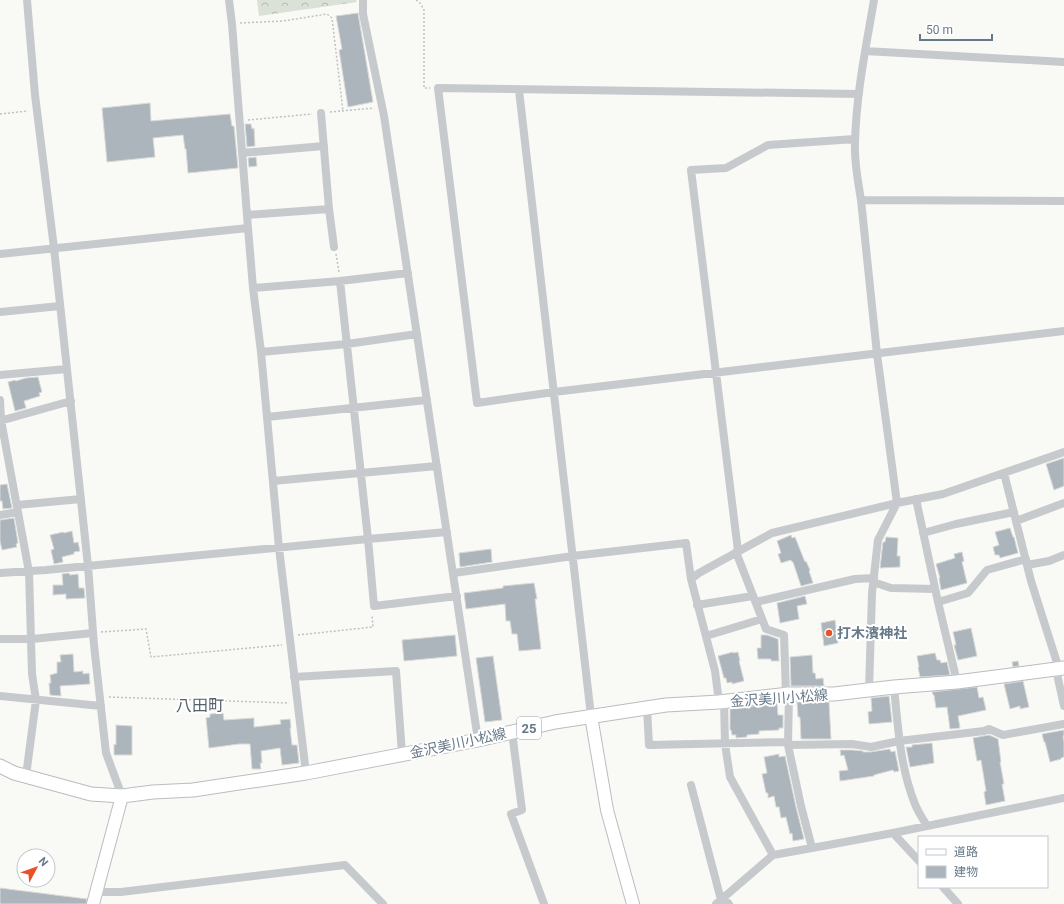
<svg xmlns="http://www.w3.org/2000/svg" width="1064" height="904" font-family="Roboto,'Noto Sans JP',sans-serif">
<defs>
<pattern id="forest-crowns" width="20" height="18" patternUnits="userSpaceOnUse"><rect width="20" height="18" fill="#dae1d7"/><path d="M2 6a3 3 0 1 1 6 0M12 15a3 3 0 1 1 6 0" fill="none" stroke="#b5bbb4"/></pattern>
</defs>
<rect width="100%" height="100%" fill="#f9f9f6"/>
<path fill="url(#forest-crowns)" d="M257,0H356L357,2L259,16Z"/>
<path fill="#acb5bb" stroke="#dadad8" d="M358,13L373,102L348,107L339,50L342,49L336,16Z
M150,103L151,121L230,114L232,126H234L238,168L188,173L186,149H185L183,135L153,138L155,157L107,162L102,108Z
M245,124H251L252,129L254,128L255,146L247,147Z
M256,157L257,166L249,167L248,158Z
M38,377L42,392L39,393L40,396L24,401L26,408L15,411L8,382L15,380L16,381L26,378Z
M1064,458V486L1054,490L1046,464Z
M7,484L12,508L3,509L2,501H0V485Z
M14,518L18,543L16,544L17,547L2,550L0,541V520Z
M1010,528L1013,537H1014L1018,553L1000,558L999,555H995L993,547L999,545L995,532Z
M72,531L74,543L78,542L80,551L74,552V554L62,557L63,562L54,564L51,550L54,549L50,535L63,532L64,533Z
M791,535L792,538L795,537L805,562L806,561L810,570L809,571L813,583L801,586L793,562H792L791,560L781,563L778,554L781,553L777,541Z
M886,537L898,538L897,556H900V567L880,568L883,542H885Z
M491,549L492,562L460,567L459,553Z
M962,552L964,561L962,562L967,583L941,590L939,578H940L936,564L955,558L954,554Z
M69,573L70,575L78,574L79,588H84L85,598L66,599V594L53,595V585H63L62,574Z
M534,583L537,599H535L536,607L541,649L519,651L517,634H512L510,621H506L505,604L466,609L464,593L503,588V586Z
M805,596L807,604L797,606L799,619L780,623L777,603Z
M835,620L838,643L824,646L821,623Z
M971,628L977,656L958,660L954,645H956L953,632Z
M455,635L457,656L404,661L402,640Z
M761,635H767L778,639L779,661H771V659H758L757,648H761Z
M733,652V653L738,652L740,661H739L744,681L732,684V682L727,683L726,678H724L718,656Z
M935,653L937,660H940L941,663L947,662L950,675L920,677L918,667H919L917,656Z
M73,654L74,672L83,671V674L89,673L90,684L60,686L61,696L50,695L49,683H51L50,675L57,673V662H61L60,655Z
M812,655L813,673H815L816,679L823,678L824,686H791L790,657Z
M493,656L502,720L485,722L476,658Z
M1018,661L1019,666L1013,667L1012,662Z
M1023,681L1029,707L1020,709V706L1010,709L1004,684Z
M977,687L979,698L983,697L986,710L958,716L960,728L950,729L947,707L936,708L934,695H933L932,692Z
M889,696L892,722L869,724L868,712L872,711L871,698Z
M797,702H829L831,739H801L800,717H798Z
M777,703L778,715H783V728H779V730L759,731V734L747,735V737L736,738V735H732L731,730H730V709Z
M223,713L224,720L254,718V727L281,724L280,720L290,719L291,728H290L292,745H297L299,763L282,765L280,748L261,751L262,763H260L261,769H252L250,744H239L209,748L206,718L210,717V714Z
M116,725L132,726V755H114V744L116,745Z
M1064,730V735L1063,736L1064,742V757L1061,758V759L1050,762L1045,742H1044L1042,734Z
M989,735L998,739L1001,762H1000L1004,784H1002L1005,801L986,805L984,792L986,791L981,760L977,761L973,738Z
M932,743L934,763L910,767L906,747H912V745Z
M890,749L891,752L895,751L899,771L894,772L893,770L874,775V776L840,781L839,771L848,770L844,755L841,756L840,750H852L863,751V752H870Z
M779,754V757L785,756L796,807L804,839L793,841L792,833L790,834L786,817L781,818L779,807H776L774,796L768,798V793H766L762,774L767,773L764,757Z
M0,888L87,899L86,904H0Z"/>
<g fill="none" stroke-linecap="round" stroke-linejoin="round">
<defs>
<path id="secondary" d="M591,716L607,810L633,904
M93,904L122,796"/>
<path id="primary" d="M0,766L14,773L91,794L122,796L153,792L193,790L306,773L478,740L555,722L666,705L719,702L789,694H834L894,687L957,682L1064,668"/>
</defs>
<use href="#secondary" stroke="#b8bec2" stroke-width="14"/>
<use href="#primary" stroke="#b9bdc1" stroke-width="15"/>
<path stroke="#bfc2c4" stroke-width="1.5" stroke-dasharray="2 2" stroke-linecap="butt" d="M416,0L420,3L424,10V88H430
M240,23L283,21L327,14L332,18L343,111
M330,112L374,108
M0,114L28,111
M248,120L312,114
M336,254L339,272
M101,632L146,629L151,657L282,645
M298,635L373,627L372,615
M109,697L289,703"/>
<path stroke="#c6cacd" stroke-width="8" d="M27,0L35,95L54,248L88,566L94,645L106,753L122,796
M229,0L232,24L248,228L253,288L261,352L279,548L306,773L302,770
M363,0V14L384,116L478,740
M865,51L1064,62
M519,90L591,716
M859,94L438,88L477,403L554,392L1064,331
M321,113L329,209L334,247
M242,153L324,146
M861,200L1064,201
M247,215L329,209
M0,254L248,228
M340,281L368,539L374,606L457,596
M253,288L340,281L408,273
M0,312L60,306
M261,352L347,344L417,334
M0,375L67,369
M0,400L1,420L29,572L32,674L36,700L26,776
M267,417L427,400
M0,421L71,401
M1004,473L1031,581L1059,669
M273,481L437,466
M916,499L938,602L957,682
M17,505L81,499
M0,515L18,512
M1016,521L1064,503
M923,533L956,524L1014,512
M738,551L691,170L726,168L768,145L855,139
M736,552L766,629L784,635L786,694
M1027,565L1049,561L1064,555
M0,573L46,570L368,539L447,532
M454,573L573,556L686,543L691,579
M873,582L891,588L935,589
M756,602L855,579L874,578
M938,602L968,593L987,570L1026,559
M697,605L753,596
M706,636L762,619
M0,639H32L93,633
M1055,669L1057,674L1064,706
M294,677L396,671L402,754
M894,687C898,727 900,767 915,804C918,812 923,819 927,826
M869,690L872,593L878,540L897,503L877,354L861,200C858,181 854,162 855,143C856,95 866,47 874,0
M789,694L788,745L801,806L812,848
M0,696L101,706
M724,701L725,744L730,777L773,855
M719,702L715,671L691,579L699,573L772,533L897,503L943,494L1064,452
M647,708L649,745L788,742
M512,732L522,810L511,814L544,904
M788,745L852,744L871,747L899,741L984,731L989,729L1003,735L1064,724
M691,785L721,900
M893,833L919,861
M943,887L958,904
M96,892H121L345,865L383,904
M723,898L729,904
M716,904L773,855L812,848L893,833L1064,798"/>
<use href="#secondary" stroke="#fff" stroke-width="12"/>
<use href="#primary" stroke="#fff" stroke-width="13"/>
</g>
<circle fill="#e95225" stroke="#fff" stroke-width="1.5" cx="829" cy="633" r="4"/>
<g text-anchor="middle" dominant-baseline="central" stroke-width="4" stroke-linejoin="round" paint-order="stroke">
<rect fill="#fff" stroke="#94a1ac" stroke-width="1" x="517" y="717" width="24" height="22" rx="3"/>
<g font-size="13" font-weight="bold" fill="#667988">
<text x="529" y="728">25</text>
</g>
<g font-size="14" font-weight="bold" fill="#667988" stroke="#fff" text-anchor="start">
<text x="837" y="633">打木濱神社</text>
</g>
<g font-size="14" fill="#667988" stroke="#fff">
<text transform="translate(779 698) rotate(-4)">金沢美川小松線</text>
<text transform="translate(458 743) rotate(-12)">金沢美川小松線</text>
</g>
<g font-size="16" fill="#55626d" stroke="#fff">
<text x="200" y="705">八田町</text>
</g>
</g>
<rect x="918" y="836" width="130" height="52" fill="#ffffff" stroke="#c2c9cf"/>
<rect x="926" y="849" width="20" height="6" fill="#ffffff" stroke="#c2c9cf"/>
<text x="954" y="856" font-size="12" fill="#667988">道路</text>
<rect x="926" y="866" width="20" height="12" fill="#acb5bb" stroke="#c2c9cf"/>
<text x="954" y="876" font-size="12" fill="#667988">建物</text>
<g transform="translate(36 868) rotate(49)"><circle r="19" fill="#ffffff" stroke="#c2c9cf"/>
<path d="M0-3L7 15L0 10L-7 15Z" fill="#e95225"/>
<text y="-6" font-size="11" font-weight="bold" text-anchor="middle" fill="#667988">N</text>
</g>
<path d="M920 34v6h72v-6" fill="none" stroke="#667988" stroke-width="2"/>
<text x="926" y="34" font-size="12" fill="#667988" stroke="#ffffff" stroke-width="3" paint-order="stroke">50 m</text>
</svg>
